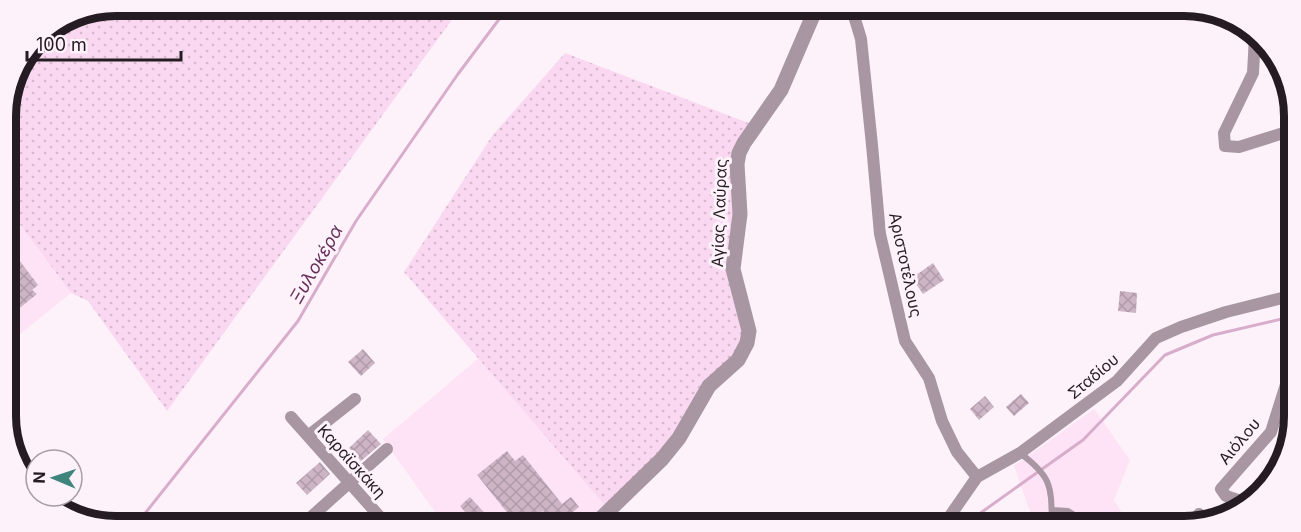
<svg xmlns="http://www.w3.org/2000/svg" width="1301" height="532" font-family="Inter,sans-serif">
<defs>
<pattern id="grass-dots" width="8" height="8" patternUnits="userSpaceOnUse" patternTransform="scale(1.5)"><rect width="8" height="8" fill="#fbd8f1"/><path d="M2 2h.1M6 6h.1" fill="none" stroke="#d7b9ce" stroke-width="1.8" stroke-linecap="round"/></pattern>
<pattern id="building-cross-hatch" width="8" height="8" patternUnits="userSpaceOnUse" patternTransform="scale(1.5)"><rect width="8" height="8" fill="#cdb5c6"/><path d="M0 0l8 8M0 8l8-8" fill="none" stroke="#b09baa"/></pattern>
</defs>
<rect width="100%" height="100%" fill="#fdf2fa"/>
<path fill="#fde3f5" d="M7,207L71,293L8,344Z
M479,358L608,509L590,526H445L383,439Z
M1094,409L1130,460L1114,500L1130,526H1035L1014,466Z"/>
<path fill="url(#grass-dots)" d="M116,6H462L167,411L88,301L71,293L7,207L6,109L17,68L43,34Z
M565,53L751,124L733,153L743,327L742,342L674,434L608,509L404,272L492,136Z"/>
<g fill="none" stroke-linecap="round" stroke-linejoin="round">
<path stroke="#d8adcc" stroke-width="3" d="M135,526L298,321L356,221L458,74L509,6
M968,526L972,519L1083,440L1165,355L1213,335L1290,317"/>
</g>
<path fill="url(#building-cross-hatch)" d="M7,244L38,285L32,290L37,294L16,311L7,300Z
M933,263L944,280L923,294L912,278Z
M1120,291L1137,293L1136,313L1118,311Z
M363,349L375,363L361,376L348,362Z
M1021,394L1029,403L1014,416L1006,407Z
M985,396L994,407L979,420L970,409Z
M368,430L381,444L361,461L349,448Z
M507,451L515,461L523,455L562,504L571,497L579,507L568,516L564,512L552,522L543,511L525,526H518L477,475Z
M320,462L330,474L307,495L296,483Z
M470,497L491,520L485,526H477L460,506Z"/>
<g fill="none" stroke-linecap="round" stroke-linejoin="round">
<path stroke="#a896a3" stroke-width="6" d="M1020,453C1053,478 1051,486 1052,526
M1052,510L1068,511L1091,526"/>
<path stroke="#a896a3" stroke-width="12" d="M851,6L861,39L872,145L880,234L905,341L929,378L942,421L957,452L977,477
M1255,36L1253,73L1224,133L1225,146L1239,147L1293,130
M291,417L388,526
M308,436L355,399
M1250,504L1226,496L1221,489L1271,432L1288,378
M1199,514L1200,523
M301,526L387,449
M943,526L977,477L1020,453L1117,381L1156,338L1181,327L1226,312L1290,296"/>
<path stroke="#a896a3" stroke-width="15" d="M593,526L662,459L679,438L709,386L738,360L747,343L749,331L733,269L740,214L737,164L739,153L744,143L781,90L817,6"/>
</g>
<g text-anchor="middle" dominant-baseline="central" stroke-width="6" stroke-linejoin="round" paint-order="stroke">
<g font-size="16" fill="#251c23" stroke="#fdf2fa">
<text transform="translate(719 213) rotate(-88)">Αγίας Λαύρας</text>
<text transform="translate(906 265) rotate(78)">Αριστοτέλους</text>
<text transform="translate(1093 376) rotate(-40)">Σταδίου</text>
<text transform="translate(1239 441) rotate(-50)">Αιόλου</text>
<text transform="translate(352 461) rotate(48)">Καραϊσκάκη</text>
</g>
<g font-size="18" font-style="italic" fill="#65315a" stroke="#fdf2fa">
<text transform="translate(316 264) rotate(-60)">Ξυλοκέρα</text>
</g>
</g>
<path d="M0 0H1301V532H0ZM116 16H1184A100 100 0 0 1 1284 116V416A100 100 0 0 1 1184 516H116A100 100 0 0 1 16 416V116A100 100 0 0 1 116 16Z" fill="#fdf2fa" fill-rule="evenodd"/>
<path fill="none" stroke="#251c23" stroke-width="8" d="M116 16H1184A100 100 0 0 1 1284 116V416A100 100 0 0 1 1184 516H116A100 100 0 0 1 16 416V116A100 100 0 0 1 116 16Z"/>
<g transform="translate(54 478) rotate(272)"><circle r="28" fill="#fdf2fa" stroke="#a79ca4" stroke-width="1.5"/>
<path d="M0-4.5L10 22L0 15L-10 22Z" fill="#3f857e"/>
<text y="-9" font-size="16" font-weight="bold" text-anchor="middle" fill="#251c23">N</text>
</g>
<path d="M27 51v9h154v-9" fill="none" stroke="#251c23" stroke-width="3"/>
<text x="36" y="51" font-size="18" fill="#251c23" stroke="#fdf2fa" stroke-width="4.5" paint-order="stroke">100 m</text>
</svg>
